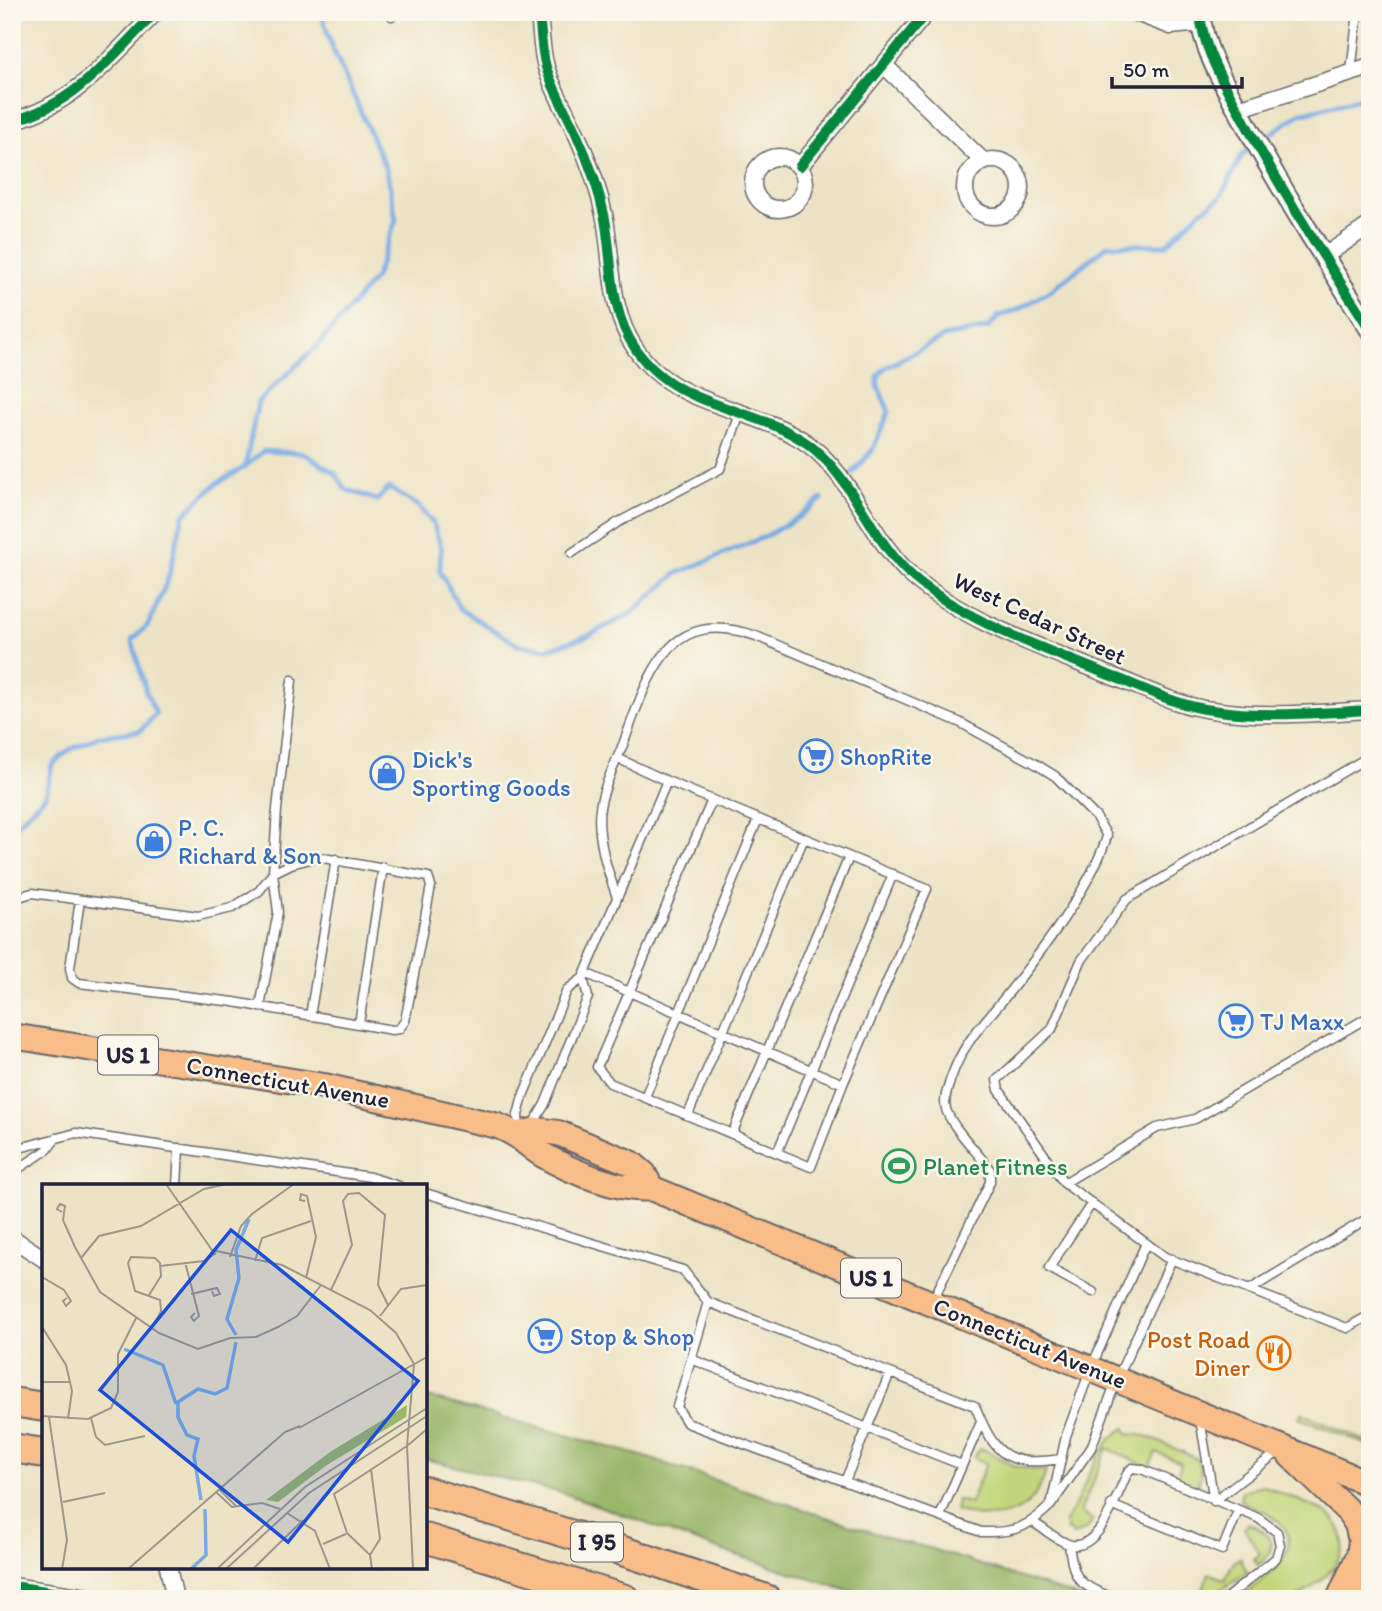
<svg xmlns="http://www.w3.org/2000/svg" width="1382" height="1611" font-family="Itim,sans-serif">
<rect width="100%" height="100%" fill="#fbf7ec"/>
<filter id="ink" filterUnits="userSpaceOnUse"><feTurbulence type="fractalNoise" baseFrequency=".0143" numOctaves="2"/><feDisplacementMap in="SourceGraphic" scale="14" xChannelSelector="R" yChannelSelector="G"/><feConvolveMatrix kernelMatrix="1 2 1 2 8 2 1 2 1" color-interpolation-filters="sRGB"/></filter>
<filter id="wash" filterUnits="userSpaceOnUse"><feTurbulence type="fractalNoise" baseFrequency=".00686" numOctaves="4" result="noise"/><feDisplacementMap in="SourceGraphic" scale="28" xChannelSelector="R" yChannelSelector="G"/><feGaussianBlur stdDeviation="1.57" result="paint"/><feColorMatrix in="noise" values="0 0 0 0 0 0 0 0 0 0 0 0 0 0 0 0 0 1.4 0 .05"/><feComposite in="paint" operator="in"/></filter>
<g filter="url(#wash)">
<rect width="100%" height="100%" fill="#ede3c4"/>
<path fill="#c2d579" stroke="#727c5a" stroke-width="2" d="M1302,1413L1370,1443V1446L1302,1419L1299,1417Z
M1125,1428L1128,1434L1146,1436L1196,1458L1201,1469L1199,1484L1193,1487L1179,1481L1177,1476L1181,1463L1156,1452L1149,1467L1107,1448L1080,1512L1093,1520L1087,1529L1074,1535L1067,1530L1065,1522C1087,1492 1091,1447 1125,1428Z
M981,1448L1016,1467L1046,1471C1033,1518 996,1524 955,1510L957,1500L970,1503L986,1464L974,1457Z
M1262,1485L1322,1510C1361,1536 1340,1567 1311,1588C1305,1592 1299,1598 1292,1599C1275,1602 1255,1599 1237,1599C1262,1582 1314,1548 1274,1517C1263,1508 1251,1509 1240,1500L1242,1491Z
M1249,1523C1271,1533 1281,1548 1258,1565L1254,1559L1260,1554L1244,1528Z
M1240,1558L1247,1572L1207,1599H1199L1209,1573L1225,1580L1233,1562Z"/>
<path fill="#99b669" stroke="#5e6c52" stroke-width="2" d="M425,1396L642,1456L902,1542L926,1547L1085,1599H874L708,1546L566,1494L425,1459Z"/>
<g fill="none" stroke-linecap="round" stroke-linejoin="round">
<path stroke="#78aae4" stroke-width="5" d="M1261,140L1300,114L1370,96
M245,467L258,402L319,344L375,278L396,220L386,169L332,47L321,12
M853,472L872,451L889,412L878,386V376L885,368L944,337L988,328L999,316L1017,310L1049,292L1108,245H1166L1202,210L1220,198L1242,155L1253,146
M12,829L46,795L52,765L69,750L100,736L140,731L156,714L146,692L132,640L148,625L168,579L183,515L216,484L245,467L263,451L303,453L335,473L345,489L377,500L389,488L417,505L433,523L441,547L440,571L460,609L518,645L548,649L588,636L632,613L676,574L764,537L799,517L822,499"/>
</g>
</g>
<g filter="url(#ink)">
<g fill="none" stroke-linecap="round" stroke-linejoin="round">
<defs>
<path id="service" d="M391,12L392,16
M1351,72L1358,12
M572,553L617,523L720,469L740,414
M1370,756L1127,899L1081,961L1052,1029L997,1080L999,1090L1064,1183L1165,1257L1347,1328L1370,1315
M617,758L667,781
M712,800L597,1067L610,1083L811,1167L843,1084
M617,897C608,873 596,834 600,808C603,786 616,763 624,742C649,675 667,605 756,636L959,722L1034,763L1055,776L1096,817L1107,836C1094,881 1044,948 1014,986C989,1019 965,1037 951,1078C948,1088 943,1099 946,1109C951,1127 979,1153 990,1170V1182L933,1300
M12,899L32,893L198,916L232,908L259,891L273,873L277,809L292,680
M80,900L70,968L72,978L79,983L234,1002L392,1030L399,1029L405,1021L431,886L428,877L318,857L291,864L273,873L278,912L260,1007
M310,1016L336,859
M359,1024L383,867
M645,1097L758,819
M688,1115L804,838
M533,1124L545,1104L588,997L583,978
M519,1132L518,1115L523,1096L567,990L583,978L667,781L927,889L843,1084L585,973
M732,1134L849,857
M12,1150L76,1133L370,1177L399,1186
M777,1153L893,874
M12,1173L47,1150L56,1138
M1064,1183L1157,1128L1195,1119L1370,1016
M177,1186L179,1148
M425,1193L683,1270L708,1302
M1092,1203L1049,1268L1093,1292
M1146,1243L1091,1368L1066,1436L1051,1505L1091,1448L1117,1379L1172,1259
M1249,1290L1370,1217
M691,1359L962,1465
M1200,1419L1214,1501L1278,1452
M845,1481L890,1373
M1051,1505C1027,1528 1015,1533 981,1532L687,1423L677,1407L708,1302L975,1406C995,1455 1006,1467 1061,1459
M1111,1505L1222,1550L1238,1511
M940,1516L981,1422
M1033,1522C1044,1529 1059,1542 1071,1545C1101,1550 1117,1493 1128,1472L1132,1468L1141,1469L1258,1518L1277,1532L1280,1545L1276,1558L1225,1599
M1069,1545C1074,1584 1080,1584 1115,1599"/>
<path id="minor" d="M539,12C541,30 541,50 546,67C553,90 566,111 576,133C589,161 599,189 605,219C613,263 609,310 635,348C675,409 753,405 808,444C854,478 870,539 913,577C967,623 1049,650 1114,677C1146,689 1178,706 1212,710C1264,718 1317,713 1370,710
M1134,12L1171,26L1200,23
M884,65L984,162
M1238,109L1370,67
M12,121C76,104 111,57 156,12
M753 183a26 26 0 1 1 52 0a26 26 0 1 1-52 0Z
M965 188a28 28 0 1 1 56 0a28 28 0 1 1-56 0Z
M800,166L927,12
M1323,257L1370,225
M12,1238L44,1259
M168,1567L175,1599
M12,1586L100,1599"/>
<path id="tertiary" d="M1200,12C1202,51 1229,92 1247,126C1285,196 1327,262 1370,329"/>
<path id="primary" d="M12,1036L324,1086L498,1126C521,1135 525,1144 543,1155C570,1171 621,1192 651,1188L1370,1484
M520,1134L537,1130L558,1133L631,1163L644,1174L651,1188
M1291,1456L1349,1512L1357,1524L1361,1541L1359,1555L1339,1599
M1345,1599L1370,1581"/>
<path id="motorway" d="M12,1402L44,1407
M12,1448L44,1453
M425,1491L593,1541L766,1599
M425,1538L625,1599"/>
</defs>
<use href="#service" stroke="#69666b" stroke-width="11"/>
<use href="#minor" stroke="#69666b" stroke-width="19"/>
<use href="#tertiary" stroke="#69666b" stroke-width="23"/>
<use href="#primary" stroke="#69666b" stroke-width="28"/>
<use href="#motorway" stroke="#69666b" stroke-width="32"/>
<use href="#service" stroke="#fff" stroke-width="8"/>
<use href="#minor" stroke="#fff" stroke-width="16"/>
<use href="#tertiary" stroke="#fff" stroke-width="19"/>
<use href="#primary" stroke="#f8bd88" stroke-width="24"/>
<use href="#motorway" stroke="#f8bd88" stroke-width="28"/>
<defs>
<path id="cycleway" d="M539,12C541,30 541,50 546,67C553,90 566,111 576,133C589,161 599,189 605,219C613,263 609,310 635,348C675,409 753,405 808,444C854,478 870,539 913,577C967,623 1049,650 1114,677C1146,689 1178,706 1212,710C1264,718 1317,713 1370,710
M1200,12C1202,51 1229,92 1247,126C1285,196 1327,262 1370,329
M12,121C76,104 111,57 156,12
M800,166L927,12
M12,1586L100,1599"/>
</defs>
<use href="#cycleway" stroke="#fbf7ec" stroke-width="15"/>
<use href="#cycleway" stroke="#00873e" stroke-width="10"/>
</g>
</g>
<defs>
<symbol id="supermarket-ring" viewBox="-11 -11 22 22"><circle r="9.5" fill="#fbf7ec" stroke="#3f7fe0" stroke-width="1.5"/><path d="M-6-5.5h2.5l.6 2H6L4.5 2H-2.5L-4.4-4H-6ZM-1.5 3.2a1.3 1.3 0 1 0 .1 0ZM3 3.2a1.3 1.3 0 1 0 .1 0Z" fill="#3f7fe0"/></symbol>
<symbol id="shop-ring" viewBox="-11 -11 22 22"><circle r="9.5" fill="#fbf7ec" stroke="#3f7fe0" stroke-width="1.5"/><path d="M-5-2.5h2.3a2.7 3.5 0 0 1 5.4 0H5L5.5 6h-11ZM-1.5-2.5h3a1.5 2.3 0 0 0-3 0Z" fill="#3f7fe0"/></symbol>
<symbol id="stadium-ring" viewBox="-11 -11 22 22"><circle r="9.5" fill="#fbf7ec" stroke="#2e9e5b" stroke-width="1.5"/><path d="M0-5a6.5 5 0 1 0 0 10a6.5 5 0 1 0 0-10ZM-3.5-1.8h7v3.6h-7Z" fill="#2e9e5b"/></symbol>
<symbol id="restaurant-ring" viewBox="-11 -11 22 22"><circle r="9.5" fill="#fbf7ec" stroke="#e8710a" stroke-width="1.5"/><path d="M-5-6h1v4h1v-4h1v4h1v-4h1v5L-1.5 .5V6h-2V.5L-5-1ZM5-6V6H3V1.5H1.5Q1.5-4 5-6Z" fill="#e8710a"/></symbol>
</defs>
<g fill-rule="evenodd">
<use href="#supermarket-ring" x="797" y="737" width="38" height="38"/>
<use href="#shop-ring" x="368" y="754" width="38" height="38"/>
<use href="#shop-ring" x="135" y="822" width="38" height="38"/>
<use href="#supermarket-ring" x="1217" y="1002" width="38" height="38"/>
<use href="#stadium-ring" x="880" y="1147" width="38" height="38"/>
<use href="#supermarket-ring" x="526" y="1317" width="38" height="38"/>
<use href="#restaurant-ring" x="1255" y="1334" width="38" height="38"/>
</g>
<g text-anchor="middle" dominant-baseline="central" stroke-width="5" stroke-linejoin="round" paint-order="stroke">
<g fill="#fbf7ec" stroke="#636270" stroke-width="2">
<rect x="98" y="1035.5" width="60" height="39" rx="5"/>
<rect x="841" y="1258.5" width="60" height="39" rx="5"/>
<rect x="571" y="1522.5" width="52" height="39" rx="5"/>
</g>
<g font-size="23" font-weight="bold" fill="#22223b">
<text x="128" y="1055">US 1</text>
<text x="871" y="1278">US 1</text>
<text x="597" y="1542">I 95</text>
</g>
<g font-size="24" fill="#22223b" stroke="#fbf7ec">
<text transform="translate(1040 618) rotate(25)">West Cedar Street</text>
<text transform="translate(288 1082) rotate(10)">Connecticut Avenue</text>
<text transform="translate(1030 1343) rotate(22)">Connecticut Avenue</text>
</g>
<g font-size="24" fill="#366cbe" stroke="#fbf7ec" text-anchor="start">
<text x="840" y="756">ShopRite</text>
<text x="412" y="759">Dick's<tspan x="412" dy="28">Sporting Goods</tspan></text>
<text x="178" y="827">P. C.<tspan x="178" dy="28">Richard &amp; Son</tspan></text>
<text x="1260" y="1021">TJ Maxx</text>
<text x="570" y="1336">Stop &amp; Shop</text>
</g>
<g font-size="24" fill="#27864d" stroke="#fbf7ec" text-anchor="start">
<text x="923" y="1166">Planet Fitness</text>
</g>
<g font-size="24" fill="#c56008" stroke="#fbf7ec" text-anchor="end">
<text x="1250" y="1339">Post Road<tspan x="1250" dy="28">Diner</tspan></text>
</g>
</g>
<g transform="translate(42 1184)">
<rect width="385" height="385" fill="#ede3c4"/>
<path d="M365,221L364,233L285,281L236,318L224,316L288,268Z" fill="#99b669"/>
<path fill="none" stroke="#78aae4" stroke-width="3.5" d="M194,151L185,135L197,94L194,66L207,35M82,165L121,181L134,220M159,316L152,272L156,255L145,251L136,233V218L156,205L173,210L185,204L194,158M149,385L164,371L163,325"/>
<path fill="none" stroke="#9c968d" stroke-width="2" d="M124,0L170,66L240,81L328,126L354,149L372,180M263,17L258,16L259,10L265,12L274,53L264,94M20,28L15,25L18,20L23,22L21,36L33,63L58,108L117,149L156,165L188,154L214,153L236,143L255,132L279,101M188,73L199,42L210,30L252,0M39,74L57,52L99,42L162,5L185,0M213,77L220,54L269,37M143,78L157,132L152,137L149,133L153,129M118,82L162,77L174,69M0,93L22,106L29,117L24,122L21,117L25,114M289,106L310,61L301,17L306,10L317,9L343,31L336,101L346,121M149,110L175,104L178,110L172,112L170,107M107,111L119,92L118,79L113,74L89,73L86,79L93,107L118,116L119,127L110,144M338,132L359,105L385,101M0,143L24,181L30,207L26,235M0,198H28M0,232L46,235L69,224L76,208V170L94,134M7,233L25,356L20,385M49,234L54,253L63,261L103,252M257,244L385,173M365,262L371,385M365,262L372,180M365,262L385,245M329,285L338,355L328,371L330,385M177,305L195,323M174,308L190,323L220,319L238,325M21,318L63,309M245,329L273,347L288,385M281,360L304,350M328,371L305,349L292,310L365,262M86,385L243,248L258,242M175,385L263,303L385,224M184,385L267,309L385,232M211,385L261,336"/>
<path fill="#1d4ed8" fill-opacity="0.15" stroke="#1d4ed8" stroke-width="3.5" d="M189,46L376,197L246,358L58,206Z"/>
<rect width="385" height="385" fill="none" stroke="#22223b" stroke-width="3.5"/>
</g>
<rect width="1382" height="1611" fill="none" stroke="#fbf7ec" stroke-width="42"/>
<path d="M1112 77v10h130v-10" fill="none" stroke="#22223b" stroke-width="3.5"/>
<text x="1123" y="77" font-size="21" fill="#22223b" stroke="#fbf7ec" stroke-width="5" paint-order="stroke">50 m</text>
</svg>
